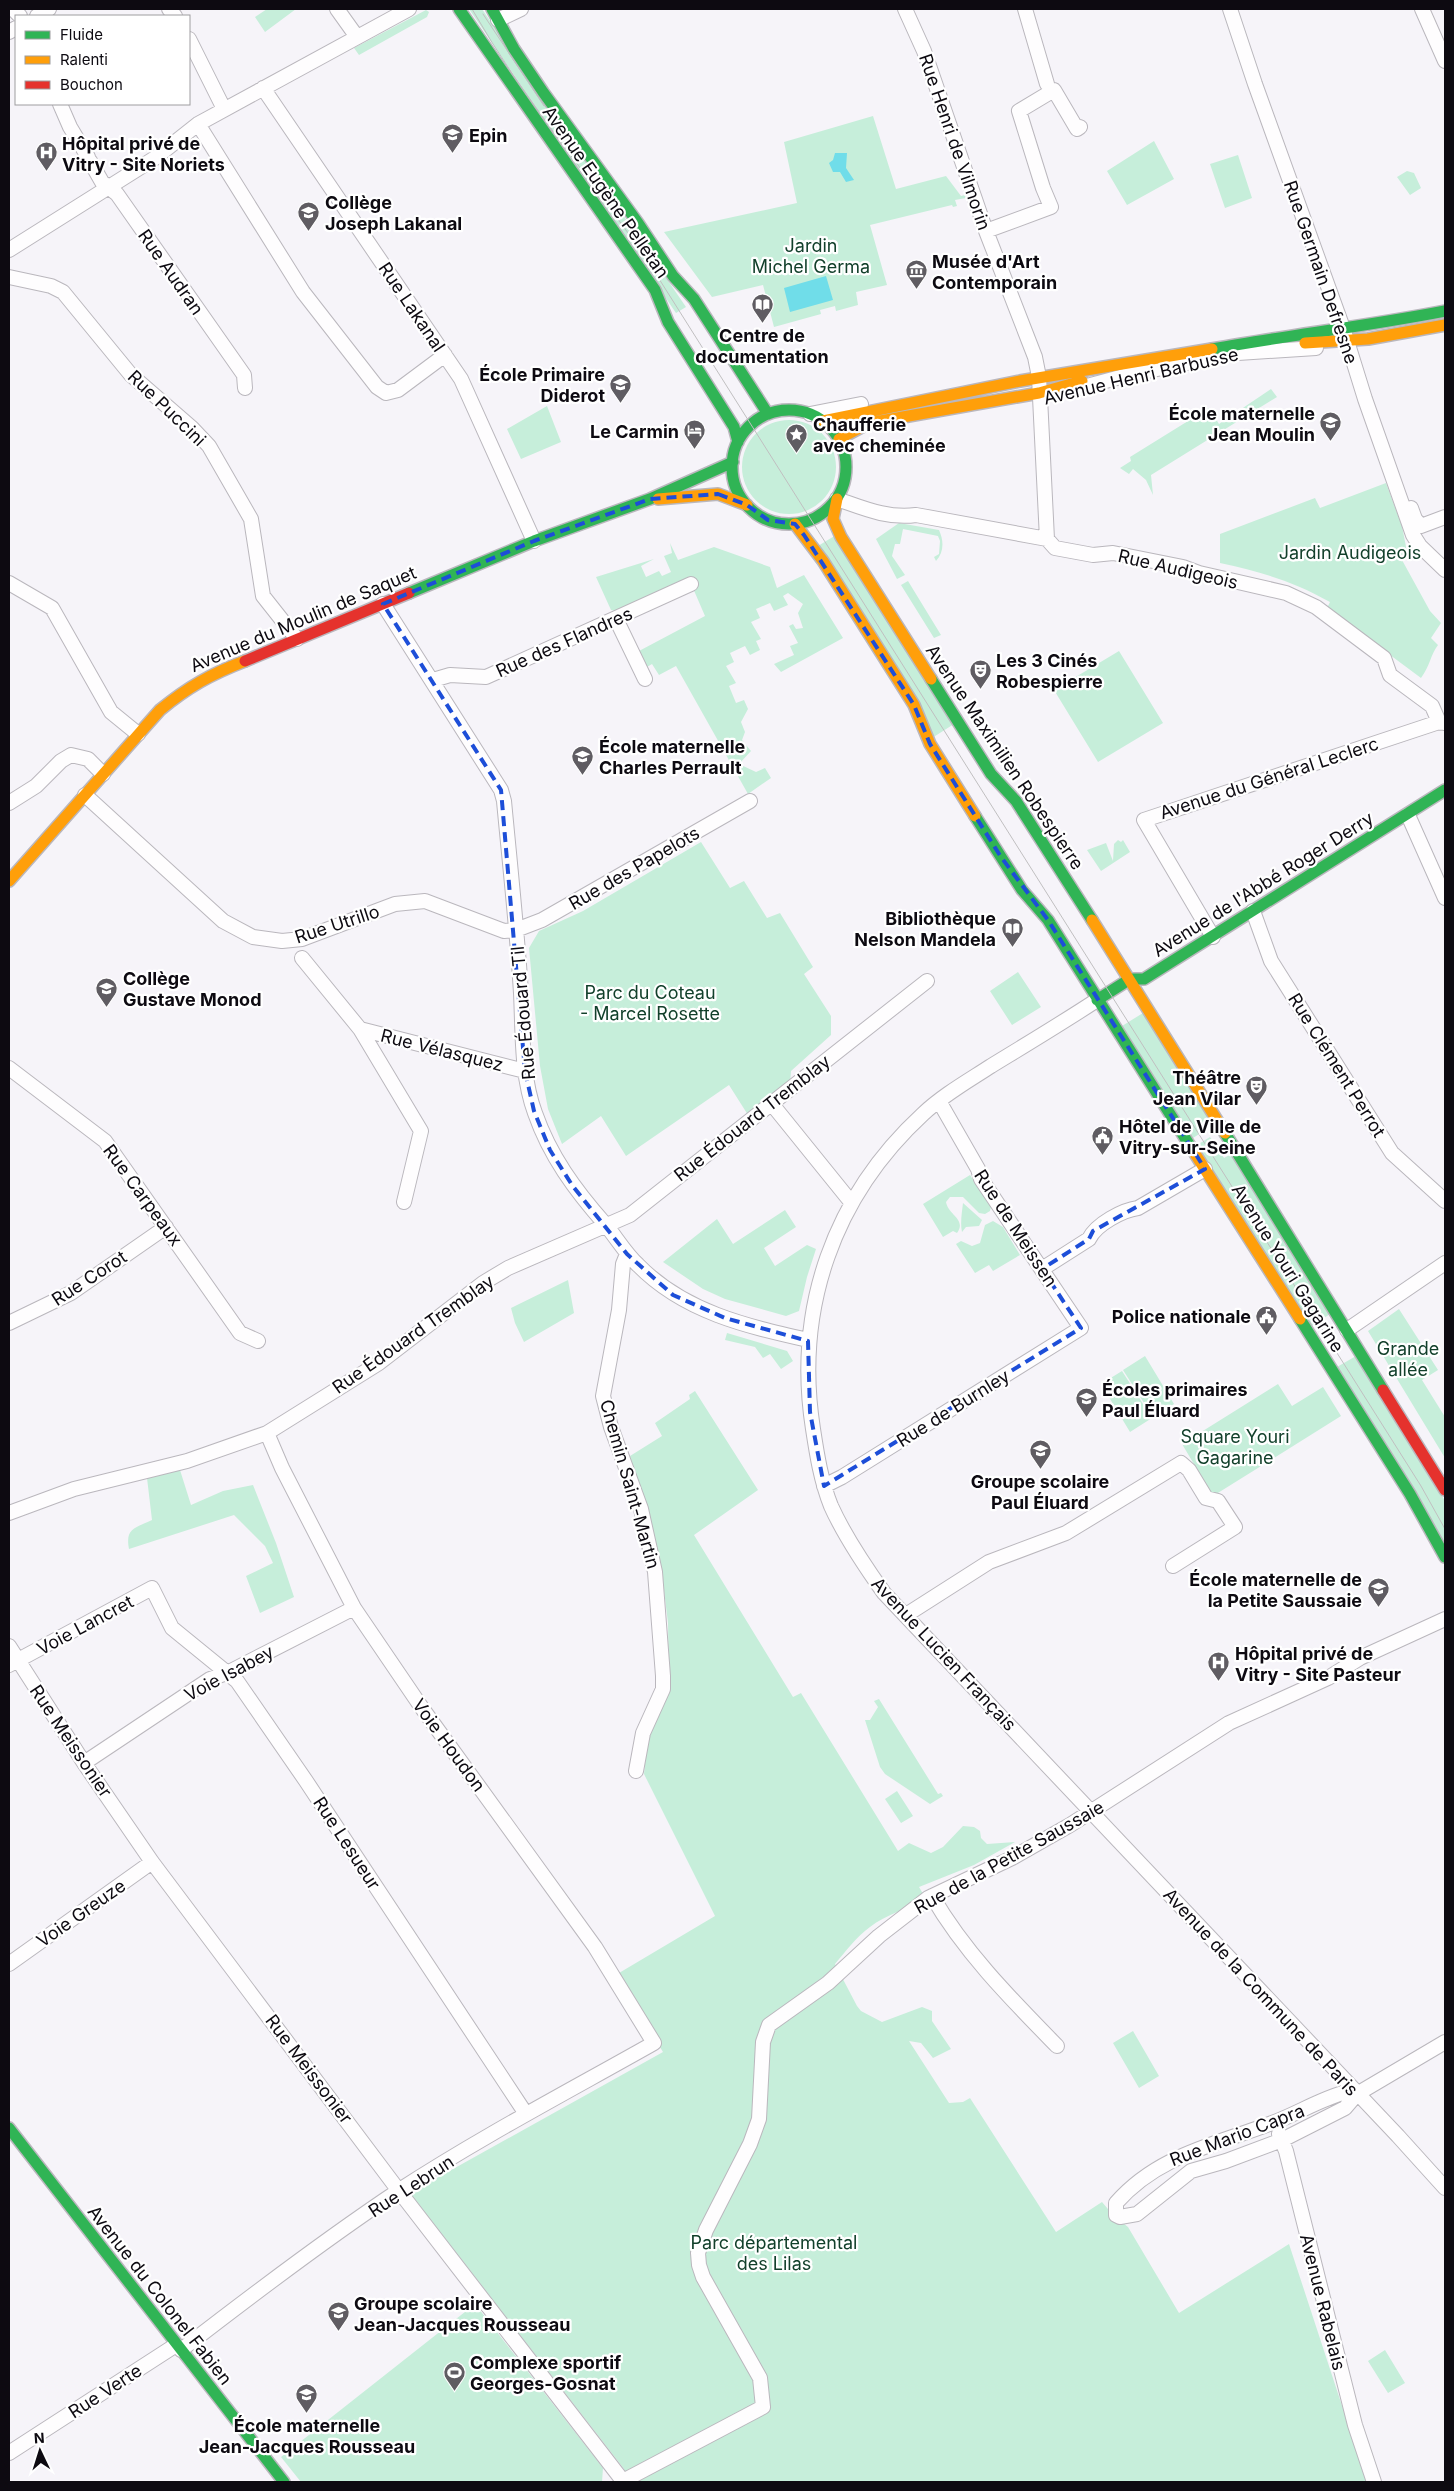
<svg xmlns="http://www.w3.org/2000/svg" width="1454" height="2491" font-family="Inter,sans-serif">
<rect width="100%" height="100%" fill="#f6f4f9"/>
<path fill="#c6eeda" d="M267,9H296L265,32L255,17Z
M469,9H482L686,307L676,313Z
M426,10L429,12L427,17L359,55L354,48Z
M873,116L896,189L946,176L961,196L965,195L966,198L955,200L957,206L953,207L952,205L870,225L887,285L856,292L858,305L836,311L835,306L820,310L821,314L774,327L763,285L712,297L664,232L797,203L784,142Z
M1154,141L1174,179L1127,205L1107,171Z
M1238,155L1252,198L1225,208L1210,164Z
M1407,171L1414,173L1421,188L1410,195L1397,177Z
M1271,389L1277,397L1151,475L1153,495L1146,480L1133,469L1129,474L1120,468L1131,461L1130,457L1209,408L1219,424Z
M547,406L561,442L521,459L507,429Z
M742 467a47 47 0 1 1 94 0a47 47 0 1 1-94 0Z
M1386,483L1402,526L1407,552L1402,560L1430,611L1441,623L1431,638L1438,645C1430,656 1430,666 1421,678L1327,608L1330,602C1293,581 1261,572 1220,563V534L1315,498L1320,508Z
M899,523L939,530C944,541 944,552 936,561L934,557L939,554L940,541L938,536L903,529L900,544H895L892,556L905,575L897,579L876,539Z
M836,535L954,724L932,738L818,546Z
M670,543L678,560L714,547L770,567L777,588L804,575L843,638L781,672L774,664L794,655L790,646L798,643L789,626L793,624L796,629L803,628L798,613L803,604L788,593L783,596L788,605L774,611L770,603L756,609L760,618L751,622L761,639L756,641L760,650L750,655L745,646L730,653L734,662L726,666L736,683L729,686L736,703L744,700L748,709L741,722L745,732L742,740L751,751L739,764L756,772L765,768L771,778L748,794L676,666L659,675L652,664L647,667L639,651L705,616L689,579L616,611L611,610L596,577L654,559L641,566L646,577L659,571L662,576L671,572L664,556L672,553Z
M908,581L941,635L934,638L901,585Z
M1119,651L1163,723L1098,762L1054,690Z
M1118,840L1121,842L1123,840L1130,852L1101,871L1087,850L1106,843L1113,861L1114,844Z
M701,842L730,888L744,881L767,918L780,913L813,967L804,974L831,1016V1035L791,1071L790,1084L748,1115L729,1085L626,1156L601,1116L562,1144L548,1109L540,1066L529,948L539,931L583,911Z
M1018,972L1041,1007L1012,1025L990,991Z
M1143,1013L1213,1125L1193,1138L1122,1026Z
M1210,1137L1224,1158L1231,1154L1330,1314L1312,1326L1197,1145Z
M970,1175L991,1207L990,1211L985,1214L979,1213L963,1197H950L946,1202C948,1215 967,1219 957,1233L953,1231L943,1237L923,1204Z
M963,1203L982,1220L979,1226L966,1227L962,1232C960,1223 962,1212 963,1203Z
M785,1210L796,1227L764,1248L775,1266L807,1245L816,1249L807,1277L799,1311L786,1316L725,1299L703,1289L663,1262L717,1219L733,1244Z
M993,1221L1003,1227L1020,1255L993,1271L989,1265L975,1273L956,1244L961,1241L972,1246L980,1243L985,1225Z
M568,1280L574,1313L524,1342L515,1323L511,1308Z
M1399,1309L1438,1370L1422,1380L1445,1417V1458L1368,1331Z
M727,1333L787,1351L793,1361L781,1369L770,1354L763,1358L755,1347L725,1340Z
M1145,1356L1174,1404L1153,1417L1123,1370Z
M1356,1356L1445,1501V1545L1337,1367Z
M1122,1371L1152,1418L1130,1432L1101,1384Z
M1278,1384L1292,1406L1323,1387L1341,1416L1213,1496L1182,1444Z
M695,1391L758,1490L694,1535L793,1697L801,1693L898,1851L909,1843L931,1853L943,1847L963,1826L974,1827L980,1831L981,1838L987,1844L1015,1842L974,1865L919,1887L925,1897C908,1910 886,1914 870,1927C856,1937 846,1951 835,1964L857,2006L861,2011L882,2022L922,2007L932,2011V2021L951,2049L933,2058L921,2043L909,2041L949,2103L963,2102L970,2098L1056,2232L1102,2202L1113,2215L1128,2227L1179,2313L1289,2244L1367,2482H627L624,2469L410,2193L663,2052L619,1981V1973L715,1916L644,1774L648,1735L669,1693L668,1623L662,1574L630,1456L662,1436L655,1423L690,1399L689,1395Z
M180,1470L191,1505L223,1491L253,1485L276,1543L294,1597L260,1613L246,1576L273,1563L265,1546L234,1515L129,1549C125,1528 135,1528 152,1520L147,1478Z
M879,1699L938,1794L941,1793L943,1796L930,1804L885,1774L880,1767L865,1720H870L878,1707L874,1701Z
M897,1791L913,1816L901,1823L885,1799Z
M1133,2031L1159,2076L1139,2088L1113,2043Z
M475,2304L603,2468L602,2482H301L281,2457Z
M1385,2350L1405,2383L1388,2393L1368,2361Z"/>
<path fill="#70dde9" d="M835,153H847L846,168L854,180L846,182L840,172H833L829,163L833,160Z
M826,276L833,300L790,312L784,288Z"/>
<g fill="none" stroke-linecap="round" stroke-linejoin="round">
<defs>
<path id="street" d="M13,9L20,16
M169,9L175,16
M337,9L357,37
M905,9L924,51L986,231L1035,357L1039,377L1047,539
M1025,9L1047,84
M1230,9L1255,84L1343,328L1365,399L1413,535L1420,546L1445,570
M1422,9L1445,61
M37,16L49,9
M498,20L521,9
M9,32L16,28
M189,39L224,109
M263,88L461,379L534,541
M60,104L70,127L88,157
M198,124L303,292L377,387L386,393L398,390L445,355
M90,161L102,182L117,194L244,375L245,388
M986,231L1051,207L1043,188L1019,111L1054,90L1077,129L1080,127
M9,250L155,158L198,124L409,9
M9,277L51,286L63,292L131,375L192,428L209,446L251,519L263,596L297,639
M1238,353L1316,348
M1072,390L1128,375L1207,359
M810,414L861,404
M837,499C863,508 888,519 916,515L1047,539L1055,548L1093,555L1113,553L1183,567L1199,573L1286,593L1316,607L1384,658L1390,675L1432,706L1439,722
M1411,508L1415,519L1421,526L1445,517
M9,583L52,608L111,712L138,734
M383,604L501,790L504,801C510,865 517,929 521,993C523,1033 521,1075 535,1113C550,1156 575,1190 605,1224C616,1237 625,1253 638,1265C684,1312 746,1326 808,1340
M616,619L645,679
M433,680L450,675L486,677L691,584
M85,795L223,921L253,937L282,941L302,939L395,904L425,901L504,931L516,930L542,920L750,801
M9,803L36,786L61,761L71,755L88,759L103,774
M1408,815L1445,898
M1253,911L1271,961L1392,1153L1445,1201
M1213,937L1144,820L1439,722L1445,723
M302,958L360,1029L421,1131L404,1202
M1097,1000C1062,1023 1027,1044 991,1066C968,1081 943,1095 923,1114C834,1196 794,1308 813,1429C817,1455 821,1481 831,1506C845,1537 864,1565 884,1593L1398,2136L1445,2188
M360,1029L525,1071
M9,1068L105,1141L240,1333L258,1341
M771,1103L851,1202
M627,1254L623,1264L619,1310L603,1396L611,1427L641,1509L655,1572L663,1676V1689L643,1733L636,1771
M1042,1269L1089,1239C1096,1224 1123,1210 1138,1208L1205,1169
M9,1323L71,1293L166,1227
M1347,1330L1445,1263
M824,1486L842,1477L1081,1328L981,1179L978,1169L939,1101
M9,1513L74,1489L187,1461L267,1433L379,1363L483,1283L508,1268L630,1215L927,981
M906,1615L989,1562L1066,1533L1181,1463L1189,1470L1206,1498L1218,1501L1235,1527L1173,1566
M9,1646L84,1763L152,1862L399,2191L623,2481
M9,1665L152,1588L172,1628L237,1681L306,1781L526,2114
M84,1763L210,1679L227,1673L354,1608
M932,1896C965,1953 1012,2000 1057,2046
M9,1964L152,1862
M1346,2092L1357,2094L1345,2108L1282,2140L1226,2161L1191,2171L1137,2214L1120,2217L1116,2215V2203C1158,2155 1215,2145 1272,2123C1297,2114 1320,2099 1346,2092Z
M1357,2094L1445,2042
M1279,2134L1286,2151L1355,2425L1374,2482
M181,2350C252,2295 323,2241 398,2191C481,2137 569,2091 654,2043L595,1947L422,1708L354,1608L282,1468L267,1433
M9,2453L176,2345
M621,2482L763,2407L760,2378L703,2277L699,2265L698,2253L706,2230L750,2144L759,2119L763,2042L769,2025L828,1983L879,1936L928,1898L1012,1858L1070,1825L1229,1723L1328,1678L1360,1658L1445,1619"/>
<path id="fast" d="M459,9L655,290L668,322L734,427L738,442
M492,9L514,49L543,92L638,223L673,276L694,299L768,414
M1212,349C1290,335 1368,326 1445,311
M732 467a57 57 0 1 1 114 0a57 57 0 1 1-114 0Z
M409,593L534,541L650,499L733,462
M931,679L991,774L1016,801L1092,920
M975,816L1022,890L1048,920L1192,1149
M1097,1000L1130,979H1144L1445,790
M1225,1133L1383,1390
M1300,1319L1410,1494L1445,1557
M9,2128L284,2482"/>
<path id="slow" d="M1305,343L1368,339L1445,325
M823,421L1020,381L1212,349
M839,439L869,423L1039,393L1082,381
M658,499L718,494L747,505
M837,499L833,519L841,537L931,679
M795,524L823,561L914,705L930,744L975,816
M9,881L160,710C188,687 211,674 245,661
M1092,920L1225,1133
M1192,1149L1300,1319"/>
<path id="jam" d="M245,661L409,593
M1383,1390L1445,1490"/>
</defs>
<use href="#street" stroke="#bab7bd" stroke-width="16"/>
<use href="#fast" stroke="#bab7bd" stroke-width="14"/>
<use href="#slow" stroke="#bab7bd" stroke-width="14"/>
<use href="#jam" stroke="#bab7bd" stroke-width="14"/>
<use href="#street" stroke="#fefdfe" stroke-width="14"/>
<use href="#fast" stroke="#30b455" stroke-width="11"/>
<use href="#slow" stroke="#ff9f0a" stroke-width="11"/>
<use href="#jam" stroke="#e5322d" stroke-width="11"/>
<path stroke="#c0bfc0" stroke-width="1" d="M472,9C523,99 591,178 649,263L1421,1486L1445,1529
M483,14L544,106"/>
</g>
<path fill="none" stroke="#1d4ed8" stroke-width="4" stroke-dasharray="10 6" stroke-linejoin="round" d="M718,494L747,505L768,520L795,524L804,535L914,705L930,744L1001,857L1048,920L1205,1169L1093,1231L1089,1239L1042,1269L1081,1328L824,1486L810,1412L808,1341L725,1318L673,1295L627,1254L572,1185L550,1150L534,1111L525,1071L501,790L383,604L534,541L650,499Z"/>
<defs>
<symbol id="university-pin" viewBox="-11 -11 22 30"><path d="M0 17L-7.5 6A9.5 9.5 0 1 1 7.5 6Z" fill="#5f5c62" stroke="#fff"/><path d="M0-5L7-2L0 1L-7-2ZM-4 1L0 2.5L4 1V4Q0 6-4 4Z" fill="#fff"/></symbol>
<symbol id="hospital-pin" viewBox="-11 -11 22 30"><path d="M0 17L-7.5 6A9.5 9.5 0 1 1 7.5 6Z" fill="#5f5c62" stroke="#fff"/><path d="M-5-5h3v3.5h4V-5h3V5h-3V1.5h-4V5h-3Z" fill="#fff"/></symbol>
<symbol id="school-pin" viewBox="-11 -11 22 30"><path d="M0 17L-7.5 6A9.5 9.5 0 1 1 7.5 6Z" fill="#5f5c62" stroke="#fff"/><path d="M0-5L7-2L0 1L-7-2ZM-4 1L0 2.5L4 1V4Q0 6-4 4Z" fill="#fff"/></symbol>
<symbol id="museum-pin" viewBox="-11 -11 22 30"><path d="M0 17L-7.5 6A9.5 9.5 0 1 1 7.5 6Z" fill="#5f5c62" stroke="#fff"/><path d="M0-6L6-3V-2H-6V-3ZM-5-1h2V3h-2ZM-1-1h2V3h-2ZM3-1h2V3H3ZM-6 4H6V6H-6Z" fill="#fff"/></symbol>
<symbol id="library-pin" viewBox="-11 -11 22 30"><path d="M0 17L-7.5 6A9.5 9.5 0 1 1 7.5 6Z" fill="#5f5c62" stroke="#fff"/><path d="M-6-4Q-3-5.5-.7-3.5V5Q-3 3-6 4ZM6-4Q3-5.5 .7-3.5V5Q3 3 6 4Z" fill="#fff"/></symbol>
<symbol id="hotel-pin" viewBox="-11 -11 22 30"><path d="M0 17L-7.5 6A9.5 9.5 0 1 1 7.5 6Z" fill="#5f5c62" stroke="#fff"/><path d="M-6-4.5h1.5V1H6V5H4.5V3h-9V5H-6ZM-4 0a1.8 1.8 0 1 1 3.6 0ZM.5 0V-2.5h3Q6-2.5 6 0Z" fill="#fff"/></symbol>
<symbol id="sight-pin" viewBox="-11 -11 22 30"><path d="M0 17L-7.5 6A9.5 9.5 0 1 1 7.5 6Z" fill="#5f5c62" stroke="#fff"/><path d="M0-6L1.8-2.2L6-1.7L2.9 1.2L3.7 5.4L0 3.3L-3.7 5.4L-2.9 1.2L-6-1.7L-1.8-2.2Z" fill="#fff"/></symbol>
<symbol id="theatre-pin" viewBox="-11 -11 22 30"><path d="M0 17L-7.5 6A9.5 9.5 0 1 1 7.5 6Z" fill="#5f5c62" stroke="#fff"/><path d="M-5-5.5Q0-4 5-5.5V0Q5 5 0 6Q-5 5-5 0ZM-3.3-2.5H-1v1.5H-3.3ZM1-2.5H3.3v1.5H1ZM-2.8 1Q0 5.5 2.8 1Z" fill="#fff"/></symbol>
<symbol id="civic-pin" viewBox="-11 -11 22 30"><path d="M0 17L-7.5 6A9.5 9.5 0 1 1 7.5 6Z" fill="#5f5c62" stroke="#fff"/><path d="M-.6-6.5H3V-4.5H.6V-3L4-1V1h2V6H-6V1h2V-1L-.6-3ZM-1.2 2.5V6h2.4V2.5Z" fill="#fff"/></symbol>
<symbol id="stadium-pin" viewBox="-11 -11 22 30"><path d="M0 17L-7.5 6A9.5 9.5 0 1 1 7.5 6Z" fill="#5f5c62" stroke="#fff"/><path d="M0-5a6.5 5 0 1 0 0 10a6.5 5 0 1 0 0-10ZM-3.5-1.8h7v3.6h-7Z" fill="#fff"/></symbol>
</defs>
<g fill-rule="evenodd">
<use href="#university-pin" x="440" y="122" width="25" height="34"/>
<use href="#hospital-pin" x="34" y="140" width="25" height="34"/>
<use href="#school-pin" x="296" y="200" width="25" height="34"/>
<use href="#museum-pin" x="904" y="258" width="25" height="34"/>
<use href="#library-pin" x="750" y="292" width="25" height="34"/>
<use href="#school-pin" x="608" y="372" width="25" height="34"/>
<use href="#school-pin" x="1318" y="410" width="25" height="34"/>
<use href="#hotel-pin" x="682" y="418" width="25" height="34"/>
<use href="#sight-pin" x="784" y="422" width="25" height="34"/>
<use href="#theatre-pin" x="968" y="658" width="25" height="34"/>
<use href="#school-pin" x="570" y="744" width="25" height="34"/>
<use href="#library-pin" x="1000" y="916" width="25" height="34"/>
<use href="#school-pin" x="94" y="976" width="25" height="34"/>
<use href="#theatre-pin" x="1244" y="1074" width="25" height="34"/>
<use href="#civic-pin" x="1090" y="1124" width="25" height="34"/>
<use href="#civic-pin" x="1254" y="1304" width="25" height="34"/>
<use href="#school-pin" x="1074" y="1386" width="25" height="34"/>
<use href="#school-pin" x="1028" y="1438" width="25" height="34"/>
<use href="#school-pin" x="1366" y="1576" width="25" height="34"/>
<use href="#hospital-pin" x="1206" y="1650" width="25" height="34"/>
<use href="#school-pin" x="326" y="2300" width="25" height="34"/>
<use href="#stadium-pin" x="442" y="2360" width="25" height="34"/>
<use href="#school-pin" x="294" y="2382" width="25" height="34"/>
</g>
<g text-anchor="middle" dominant-baseline="central" stroke-width="4.5" stroke-linejoin="round" paint-order="stroke">
<g font-size="18" font-weight="bold" fill="#0d0a11" stroke="#fff" text-anchor="start">
<text x="469" y="135">Epin</text>
<text x="62" y="143">Hôpital privé de<tspan x="62" dy="21">Vitry - Site Noriets</tspan></text>
<text x="325" y="202">Collège<tspan x="325" dy="21">Joseph Lakanal</tspan></text>
<text x="932" y="261">Musée d'Art<tspan x="932" dy="21">Contemporain</tspan></text>
<text x="762" y="335" text-anchor="middle">Centre de<tspan x="762" dy="21">documentation</tspan></text>
<text x="605" y="374" text-anchor="end">École Primaire<tspan x="605" dy="21">Diderot</tspan></text>
<text x="1315" y="413" text-anchor="end">École maternelle<tspan x="1315" dy="21">Jean Moulin</tspan></text>
<text x="813" y="424">Chaufferie<tspan x="813" dy="21">avec cheminée</tspan></text>
<text x="679" y="431" text-anchor="end">Le Carmin</text>
<text x="996" y="660">Les 3 Cinés<tspan x="996" dy="21">Robespierre</tspan></text>
<text x="599" y="746">École maternelle<tspan x="599" dy="21">Charles Perrault</tspan></text>
<text x="996" y="918" text-anchor="end">Bibliothèque<tspan x="996" dy="21">Nelson Mandela</tspan></text>
<text x="123" y="978">Collège<tspan x="123" dy="21">Gustave Monod</tspan></text>
<text x="1241" y="1077" text-anchor="end">Théâtre<tspan x="1241" dy="21">Jean Vilar</tspan></text>
<text x="1119" y="1126">Hôtel de Ville de<tspan x="1119" dy="21">Vitry-sur-Seine</tspan></text>
<text x="1251" y="1316" text-anchor="end">Police nationale</text>
<text x="1102" y="1389">Écoles primaires<tspan x="1102" dy="21">Paul Éluard</tspan></text>
<text x="1040" y="1481" text-anchor="middle">Groupe scolaire<tspan x="1040" dy="21">Paul Éluard</tspan></text>
<text x="1362" y="1579" text-anchor="end">École maternelle de<tspan x="1362" dy="21">la Petite Saussaie</tspan></text>
<text x="1235" y="1653">Hôpital privé de<tspan x="1235" dy="21">Vitry - Site Pasteur</tspan></text>
<text x="354" y="2303">Groupe scolaire<tspan x="354" dy="21">Jean-Jacques Rousseau</tspan></text>
<text x="470" y="2362">Complexe sportif<tspan x="470" dy="21">Georges-Gosnat</tspan></text>
<text x="307" y="2425" text-anchor="middle">École maternelle<tspan x="307" dy="21">Jean-Jacques Rousseau</tspan></text>
</g>
<g font-size="18" fill="#0d0a11" stroke="#fff">
<text transform="translate(955 142) rotate(71)">Rue Henri de Vilmorin</text>
<text transform="translate(606 192) rotate(55)">Avenue Eugène Pelletan</text>
<text transform="translate(171 272) rotate(55)">Rue Audran</text>
<text transform="translate(1321 272) rotate(71)">Rue Germain Defresne</text>
<text transform="translate(412 307) rotate(56)">Rue Lakanal</text>
<text transform="translate(1141 376) rotate(-13)">Avenue Henri Barbusse</text>
<text transform="translate(167 408) rotate(44)">Rue Puccini</text>
<text transform="translate(1178 569) rotate(13)">Rue Audigeois</text>
<text transform="translate(303 619) rotate(-23)">Avenue du Moulin de Saquet</text>
<text transform="translate(564 642) rotate(-24)">Rue des Flandres</text>
<text transform="translate(1005 757) rotate(56)">Avenue Maximilien Robespierre</text>
<text transform="translate(1269 778) rotate(-18)">Avenue du Général Leclerc</text>
<text transform="translate(634 868) rotate(-30)">Rue des Papelots</text>
<text transform="translate(1263 884) rotate(-32)">Avenue de l'Abbé Roger Derry</text>
<text transform="translate(337 924) rotate(-18)">Rue Utrillo</text>
<text transform="translate(523 1013) rotate(-95)">Rue Édouard Til</text>
<text transform="translate(442 1050) rotate(14)">Rue Vélasquez</text>
<text transform="translate(1337 1065) rotate(58)">Rue Clément Perrot</text>
<text transform="translate(752 1118) rotate(-38)">Rue Édouard Tremblay</text>
<text transform="translate(143 1195) rotate(54)">Rue Carpeaux</text>
<text transform="translate(1016 1228) rotate(57)">Rue de Meissen</text>
<text transform="translate(1288 1268) rotate(58)">Avenue Youri Gagarine</text>
<text transform="translate(89 1278) rotate(-33)">Rue Corot</text>
<text transform="translate(413 1334) rotate(-35)">Rue Édouard Tremblay</text>
<text transform="translate(953 1408) rotate(-32)">Rue de Burnley</text>
<text transform="translate(630 1484) rotate(74)">Chemin Saint-Martin</text>
<text transform="translate(85 1625) rotate(-28)">Voie Lancret</text>
<text transform="translate(944 1654) rotate(47)">Avenue Lucien Français</text>
<text transform="translate(229 1673) rotate(-28)">Voie Isabey</text>
<text transform="translate(71 1741) rotate(56)">Rue Meissonier</text>
<text transform="translate(449 1745) rotate(54)">Voie Houdon</text>
<text transform="translate(347 1843) rotate(57)">Rue Lesueur</text>
<text transform="translate(1009 1857) rotate(-29)">Rue de la Petite Saussaie</text>
<text transform="translate(81 1913) rotate(-35)">Voie Greuze</text>
<text transform="translate(1261 1992) rotate(47)">Avenue de la Commune de Paris</text>
<text transform="translate(309 2069) rotate(53)">Rue Meissonier</text>
<text transform="translate(1237 2135) rotate(-21)">Rue Mario Capra</text>
<text transform="translate(411 2186) rotate(-33)">Rue Lebrun</text>
<text transform="translate(160 2295) rotate(52)">Avenue du Colonel Fabien</text>
<text transform="translate(1323 2302) rotate(76)">Avenue Rabelais</text>
<text transform="translate(105 2391) rotate(-33)">Rue Verte</text>
</g>
<g font-size="18" fill="#12402b" stroke="#fff">
<text x="811" y="245">Jardin<tspan x="811" dy="21">Michel Germa</tspan></text>
<text x="1350" y="552">Jardin Audigeois</text>
<text x="650" y="992">Parc du Coteau<tspan x="650" dy="21">- Marcel Rosette</tspan></text>
<text x="1408" y="1348">Grande<tspan x="1408" dy="21">allée</tspan></text>
<text x="1235" y="1436">Square Youri<tspan x="1235" dy="21">Gagarine</tspan></text>
<text x="774" y="2242">Parc départemental<tspan x="774" dy="21">des Lilas</tspan></text>
</g>
</g>
<rect width="1454" height="2491" fill="none" stroke="#0d0a11" stroke-width="20"/>
<rect x="15" y="15" width="175" height="90" fill="#ffffff" stroke="#9e9da0"/>
<rect x="25" y="31" width="25" height="8" fill="#30b455" stroke="#9e9da0"/>
<text x="60" y="40" font-size="15" fill="#0d0a11">Fluide</text>
<rect x="25" y="56" width="25" height="8" fill="#ff9f0a" stroke="#9e9da0"/>
<text x="60" y="65" font-size="15" fill="#0d0a11">Ralenti</text>
<rect x="25" y="81" width="25" height="8" fill="#e5322d" stroke="#9e9da0"/>
<text x="60" y="90" font-size="15" fill="#0d0a11">Bouchon</text>
<g transform="translate(40 2451) rotate(356)" stroke="#ffffff" stroke-width="4" paint-order="stroke">
<path d="M0-4L9 19L0 12L-9 19Z" fill="#0d0a11"/>
<text y="-8" font-size="14" font-weight="bold" text-anchor="middle" fill="#0d0a11">N</text>
</g>
</svg>
